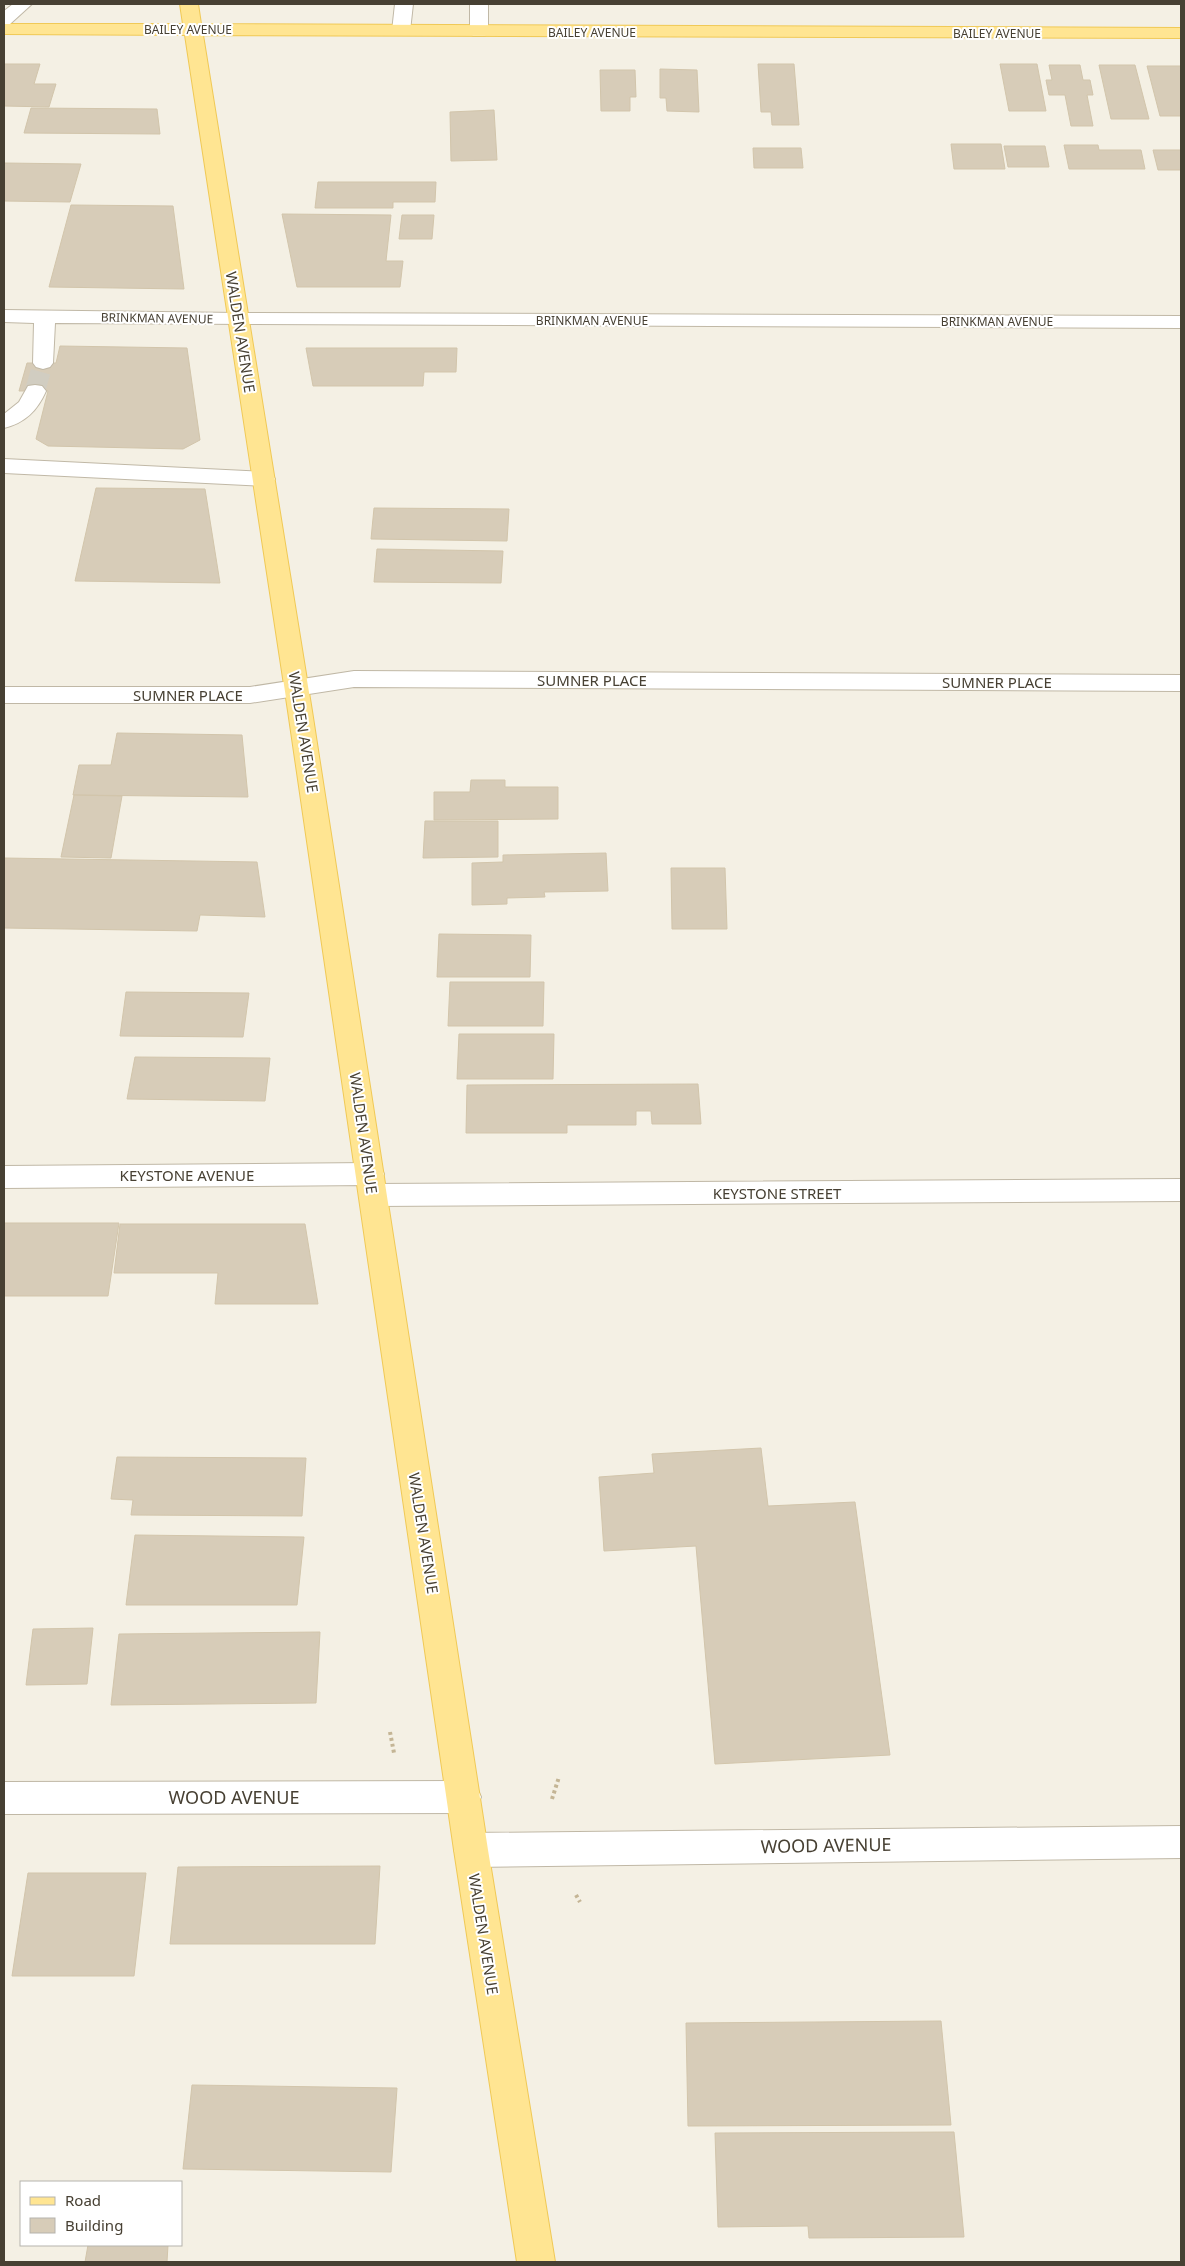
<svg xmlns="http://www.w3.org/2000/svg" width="1185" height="2266" font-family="'Noto Sans',sans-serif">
<rect width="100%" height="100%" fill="#f4f0e4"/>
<path fill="#d7ccb8" stroke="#d2c5ab" d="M4,64H40L34,84H56L49,107L4,106Z
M758,64H794L799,125H772L771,112H761Z
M1000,64H1037L1046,111H1009Z
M1049,65H1080L1083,80H1090L1093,95H1087L1093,126H1071L1065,95H1049L1046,80H1052Z
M1099,65H1135L1149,119H1111Z
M1147,66H1181V116H1160Z
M660,69L697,70L699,112L667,111L666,98H660Z
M600,70H635L636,97H630V111H601Z
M31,108L157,109L160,134L24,133Z
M494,110L497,160L451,161L450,112Z
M951,144H1001L1005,169H954Z
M1064,145H1098L1099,150H1141L1145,169H1069Z
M1004,146H1045L1049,167H1008Z
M753,148H801L803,168H754Z
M1153,150H1181V170H1158Z
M4,163L81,164L70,202L4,201Z
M318,182H436L435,202H393V208H315Z
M71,205L173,206L184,289L49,287Z
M282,214L391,215L386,261H403L400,287H297Z
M402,215H434L432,239H399Z
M60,346L187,348L200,440L183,449L48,446L36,439L48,391H19L27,363H56Z
M306,348H457L456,372H424L423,386H313Z
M96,488L205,489L220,583L75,581Z
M374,508L509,509L507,541L371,539Z
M377,549L503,551L501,583L374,582Z
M117,733L242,735L248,797L73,795L79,765H111Z
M471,780H505V787H558V819L434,820V792H470Z
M74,795L122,796L111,858L61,857Z
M425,821H498V857L423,858Z
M606,853L608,891L544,892L545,897L507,898V904L472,905V863L503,862V855Z
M4,858L257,862L265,917L200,915L197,931L4,928Z
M671,868H725L727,929H672Z
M439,934L531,935L530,977H437Z
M450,982H544L543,1026H448Z
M126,992L249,993L243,1037L120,1036Z
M459,1034H554L553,1079H457Z
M135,1057L270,1058L265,1101L127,1099Z
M698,1084L701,1124H652L651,1111H636V1125H567V1133H466L467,1085Z
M4,1223H119L108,1296H4Z
M120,1224H305L318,1304H215L218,1273H114Z
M761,1448L768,1506L855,1502L890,1755L715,1764L696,1546L604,1551L599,1477L654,1473L652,1454Z
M117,1457L306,1458L302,1516L131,1515L133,1500L111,1499Z
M135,1535L304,1537L297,1605H126Z
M93,1628L87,1684L26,1685L33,1629Z
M320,1632L316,1703L111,1705L119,1634Z
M380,1866L375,1944H170L178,1867Z
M28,1873H146L134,1976H12Z
M941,2021L951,2125L688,2126L686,2023Z
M192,2085L397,2088L391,2172L183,2169Z
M954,2132L964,2237L809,2238L808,2226L718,2227L715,2133Z
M88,2245H168L167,2262H85Z"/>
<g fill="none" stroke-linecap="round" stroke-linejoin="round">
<path stroke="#d1cdc1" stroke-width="20" stroke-dasharray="20 10" stroke-linecap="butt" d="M35,391L43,363"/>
<defs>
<path id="minor" d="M13,4H32L10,24L4,25V11Z
M395,4H413L410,31L407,35H395L392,31Z
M470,4H488V32L485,36H473L470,32Z
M4,310L238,313L1181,316V328L55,323L53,363L50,367L43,369L36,367L33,363L34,323L4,322Z
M35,385L42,386L46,391C37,411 25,423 4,428V414L19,402L28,386Z
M4,459L264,472L272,474L275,479L272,484L264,486L4,473Z
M354,671L1181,675V691L354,687L250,703H4V687H250Z
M370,1163L380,1166L384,1174L380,1182L375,1184L1181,1179V1201L373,1206L363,1203L359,1195L363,1187L368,1185L4,1188V1166Z
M464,1781L476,1786L481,1797L476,1808L464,1813L4,1814V1782Z
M1181,1826V1858L471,1867L459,1862L454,1850L459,1838L471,1833Z"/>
<path id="major" d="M180,4H198L201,24L1181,28V38L203,35L312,711L488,1850L555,2262H517L454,1850L288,711L185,35L4,34V24H183Z"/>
</defs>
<use href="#minor" stroke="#c0b8a6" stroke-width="2"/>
<use href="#major" stroke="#f0c956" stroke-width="2"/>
<path stroke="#c4b595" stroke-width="4" stroke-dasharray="3 3" stroke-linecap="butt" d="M390,1732L394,1753
M552,1799L559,1777
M576,1895L580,1902"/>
<use href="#minor" fill="#fff" fill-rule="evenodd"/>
<use href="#major" fill="#ffe592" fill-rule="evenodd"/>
</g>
<g text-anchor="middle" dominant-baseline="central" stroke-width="4" stroke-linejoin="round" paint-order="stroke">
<g font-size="12" fill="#474033" stroke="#fff">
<text x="188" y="29">BAILEY AVENUE</text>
<text x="592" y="32">BAILEY AVENUE</text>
<text x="997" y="33">BAILEY AVENUE</text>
<text transform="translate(157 318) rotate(1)">BRINKMAN AVENUE</text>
<text x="592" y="320">BRINKMAN AVENUE</text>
<text x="997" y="321">BRINKMAN AVENUE</text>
</g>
<g font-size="15" fill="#474033" stroke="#fff">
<text transform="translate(241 332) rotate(81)">WALDEN AVENUE</text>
<text x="592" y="680">SUMNER PLACE</text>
<text x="997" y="682">SUMNER PLACE</text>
<text x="188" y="695">SUMNER PLACE</text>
<text transform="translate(304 732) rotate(81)">WALDEN AVENUE</text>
<text transform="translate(364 1133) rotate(82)">WALDEN AVENUE</text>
<text x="187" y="1175">KEYSTONE AVENUE</text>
<text x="777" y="1193">KEYSTONE STREET</text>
<text transform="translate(424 1533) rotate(81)">WALDEN AVENUE</text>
<text transform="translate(484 1934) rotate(81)">WALDEN AVENUE</text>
</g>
<g font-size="18" fill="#474033" stroke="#fff">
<text x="234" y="1797">WOOD AVENUE</text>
<text transform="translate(826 1845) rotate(-1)">WOOD AVENUE</text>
</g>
</g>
<rect width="1185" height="2266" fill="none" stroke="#474033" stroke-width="10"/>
<rect x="20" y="2181" width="162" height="65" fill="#ffffff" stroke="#b5b3ad"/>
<rect x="30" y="2197" width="25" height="8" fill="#ffe592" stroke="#b5b3ad"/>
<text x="65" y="2206" font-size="15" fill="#474033">Road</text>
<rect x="30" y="2218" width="25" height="15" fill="#d7ccb8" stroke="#b5b3ad"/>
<text x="65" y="2231" font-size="15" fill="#474033">Building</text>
</svg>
